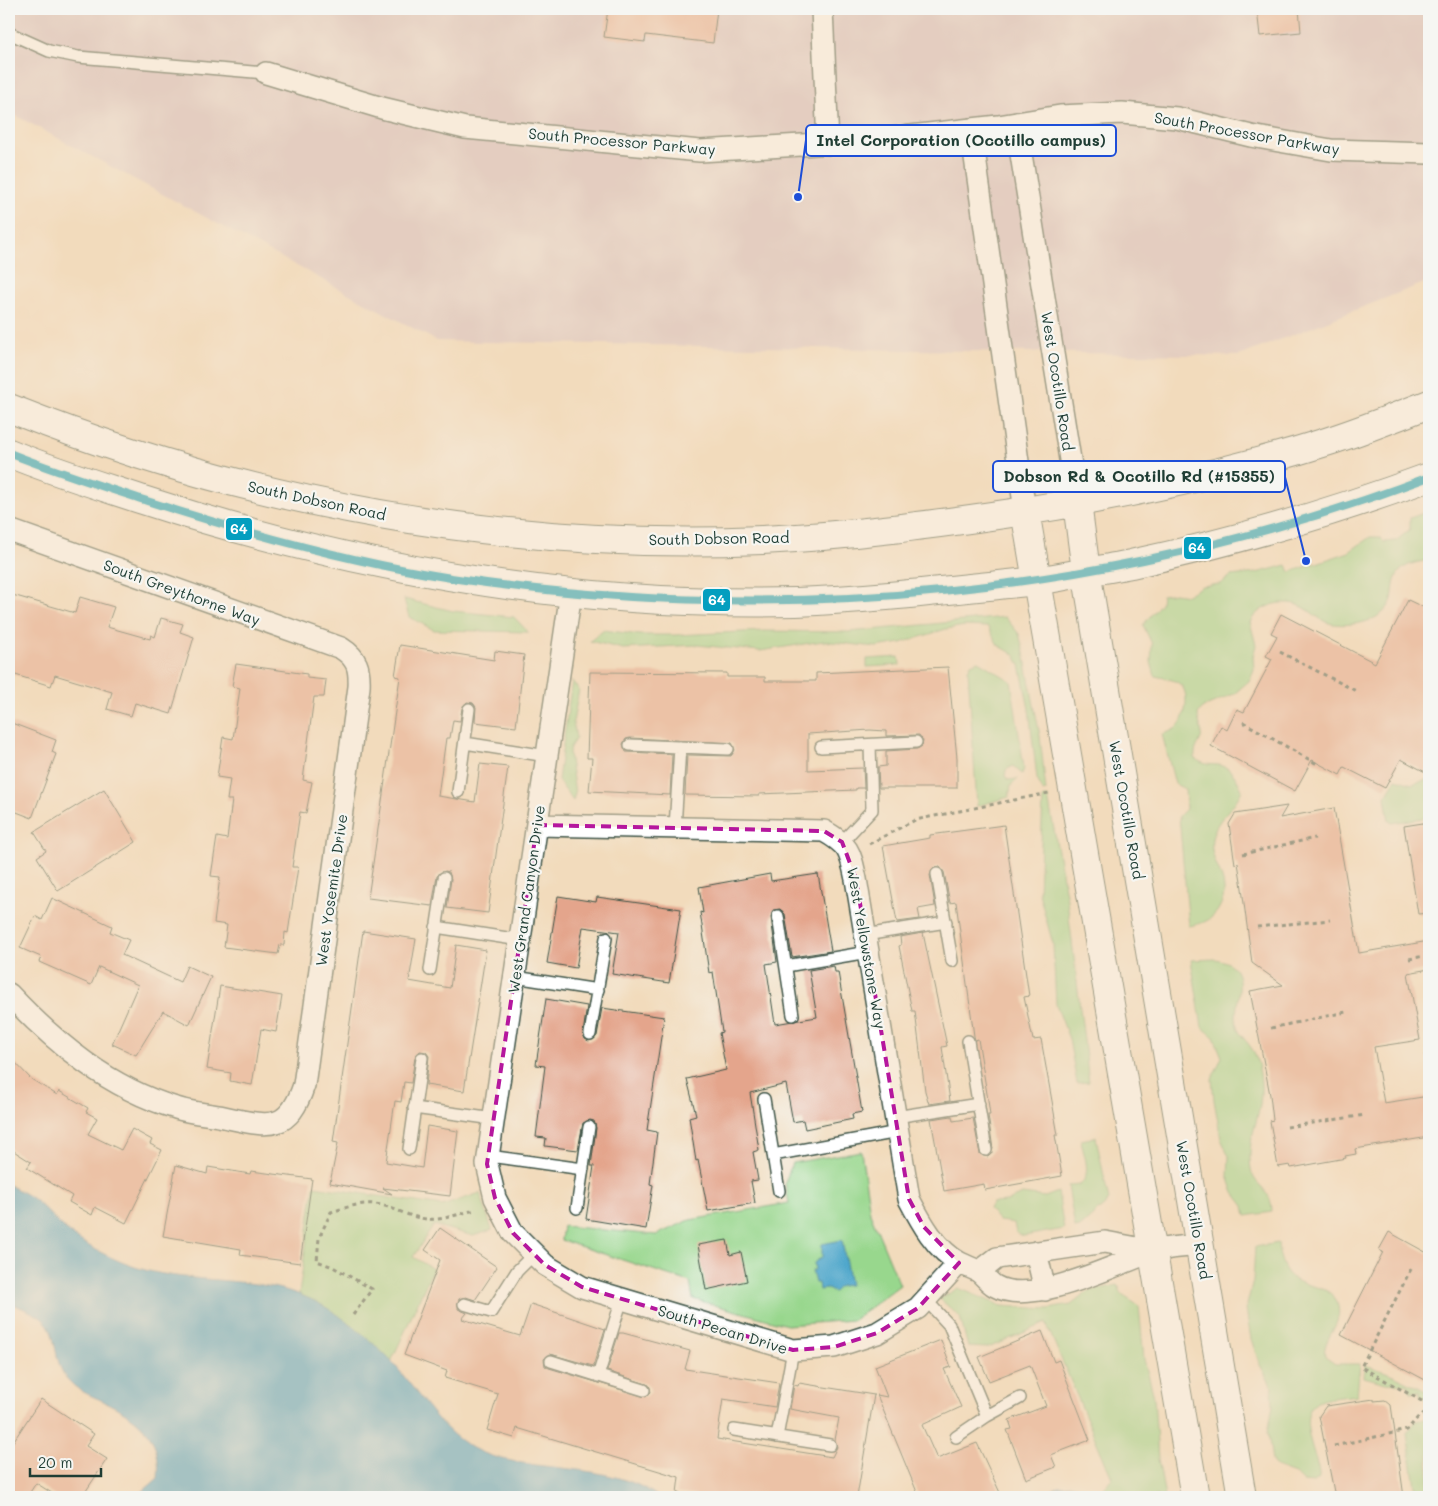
<svg xmlns="http://www.w3.org/2000/svg" width="1438" height="1506" font-family="Mali,sans-serif">
<rect width="100%" height="100%" fill="#f6f6f2"/>
<filter id="ink" filterUnits="userSpaceOnUse"><feTurbulence type="fractalNoise" baseFrequency=".02" numOctaves="2"/><feDisplacementMap in="SourceGraphic" scale="10" xChannelSelector="R" yChannelSelector="G"/><feConvolveMatrix kernelMatrix="1 2 1 2 8 2 1 2 1" color-interpolation-filters="sRGB"/></filter>
<filter id="wash" filterUnits="userSpaceOnUse"><feTurbulence type="fractalNoise" baseFrequency=".0096" numOctaves="4" result="noise"/><feDisplacementMap in="SourceGraphic" scale="20" xChannelSelector="R" yChannelSelector="G"/><feGaussianBlur stdDeviation="1.12" result="paint"/><feColorMatrix in="noise" values="0 0 0 0 0 0 0 0 0 0 0 0 0 0 0 0 0 1.4 0 .05"/><feComposite in="paint" operator="in"/></filter>
<g filter="url(#wash)">
<rect width="100%" height="100%" fill="#f2dbbc"/>
<path fill="#d2bdc5" d="M9,9H1429V281L1239,356L437,341L9,112Z"/>
<path fill="#98d78d" stroke="#5c8a60" d="M1429,511V560C1420,562 1408,563 1401,570C1393,578 1394,589 1392,599C1387,615 1368,623 1352,624C1345,625 1333,625 1326,622C1317,618 1311,611 1303,607C1285,598 1260,604 1250,622L1256,645L1253,656L1254,669L1250,680L1234,694L1203,707L1198,714C1198,722 1203,731 1201,738C1198,746 1194,749 1195,758C1212,774 1225,750 1242,790C1235,808 1215,819 1212,839C1208,867 1236,880 1218,910C1211,921 1201,924 1189,926L1179,816L1186,809L1185,789L1175,784L1162,734C1167,733 1172,731 1176,728C1186,720 1190,694 1181,685C1174,679 1164,678 1155,676L1151,662L1152,644L1143,625L1161,603L1162,595L1175,593L1187,595L1202,586L1220,584L1231,576L1256,573L1287,565L1290,572L1349,552L1370,537H1379L1384,542L1396,541L1410,529V518Z
M404,599L453,611L514,617L528,632L434,630L409,617Z
M1005,617L1019,634L1024,653L1040,736L1046,791L1043,792L1037,779L1029,709L1020,665L1015,655L998,645L988,627L965,626L946,629L901,643L876,647L823,641L760,651L697,645L623,649L590,641L604,630L640,635H674L765,631L849,632Z
M899,657L900,665L867,667V659Z
M978,661L1011,681L1024,768L1022,774L1013,766L1006,770L1005,776L1008,780L1018,779L1011,785L1009,797L977,806L968,670L971,664Z
M572,681L579,690L573,722L576,738L570,747L569,753L575,793L573,801L558,780Z
M1396,779L1412,784L1429,779V817L1392,823L1389,821L1385,797Z
M1043,797H1048L1067,900L1089,1082L1077,1083L1069,1039L1056,1004L1053,944L1039,893Z
M1216,959C1256,967 1231,1003 1237,1026C1239,1035 1247,1041 1252,1049C1259,1061 1262,1080 1261,1094C1260,1121 1246,1139 1251,1169C1253,1183 1264,1186 1269,1197C1271,1201 1272,1207 1272,1212L1246,1216L1244,1206L1234,1193L1228,1176L1229,1156L1221,1139L1214,1100L1212,1079L1222,1057L1214,1037L1202,1027L1191,960Z
M1096,1137L1109,1201L1080,1227L1075,1228L1068,1186L1080,1185C1093,1172 1083,1155 1081,1140Z
M861,1151L870,1213L900,1285L853,1320L787,1325L693,1299L690,1282L561,1240L563,1226L656,1235L690,1220L789,1203L785,1183L792,1163Z
M314,1186L442,1206L480,1193L492,1230L473,1236L434,1225L413,1257L433,1269L391,1362C361,1333 338,1313 299,1294Z
M1058,1192L1064,1229L1024,1236L1016,1233L1014,1223L999,1221L989,1209L992,1203L1007,1202L1022,1194L1045,1197Z
M1278,1243C1283,1302 1327,1274 1337,1303C1345,1325 1321,1337 1325,1357L1335,1364H1360L1357,1395C1346,1397 1333,1397 1322,1400C1290,1411 1321,1459 1319,1479L1314,1483L1303,1482L1295,1474L1276,1467L1272,1461L1268,1432L1273,1405L1272,1387L1259,1363L1251,1339L1246,1309L1253,1281L1255,1247Z
M1118,1285L1122,1295L1139,1306L1144,1359L1154,1397L1158,1459L1165,1497H1096L1112,1478L1046,1323L988,1348L968,1347L960,1317L940,1299L958,1288L1002,1306L1048,1309L1071,1305L1089,1291Z
M1365,1365C1389,1372 1408,1381 1429,1393V1401L1420,1396V1391L1411,1392L1408,1384L1386,1383L1364,1377Z
M1429,1416V1496L1415,1486L1407,1433L1416,1421Z"/>
<path fill="#4ca5ca" stroke="#36717f" d="M9,1185C16,1189 25,1193 32,1198C47,1209 58,1225 74,1236C89,1247 107,1256 124,1263C188,1289 261,1270 322,1305C348,1320 371,1340 392,1362C420,1393 441,1435 481,1452C538,1475 608,1460 659,1497H136L158,1478C162,1436 139,1418 103,1401C92,1396 78,1391 70,1382C54,1367 58,1343 48,1325C41,1314 20,1308 9,1302Z
M842,1240L850,1285L840,1286L834,1292L827,1289L819,1290L818,1283H815L812,1271L815,1270L814,1263L822,1257V1244Z
M1073,1485L1084,1488L1095,1497H1038L1058,1486Z"/>
<g id="blocks">
<path fill="#e4a58c" d="M608,9H717L713,43L646,35L645,42L604,37Z
M1257,9H1299L1301,32L1260,36Z
M9,594L75,613L80,597L114,607L107,627L150,639L151,635L155,637L161,618L183,624L180,632L194,637L171,714L135,703L131,716L107,709L112,692L55,675L51,686L9,673Z
M1408,600L1429,610V774L1401,759L1385,788L1344,767L1340,775L1312,760L1295,791L1211,746L1221,726L1227,730L1237,709L1244,712L1272,659L1266,656L1277,636L1271,633L1281,614L1375,663Z
M400,645L494,660L495,651L524,655L516,727L475,722L476,707L473,703L467,702L462,708L460,721L453,720L450,738H446L438,796L475,802L480,764L508,767L488,913L447,908L451,879L449,872L445,871L437,876L432,906L368,898L400,677L395,676Z
M236,664L307,674V678L326,680L324,697H314L303,780L312,782L306,813L300,812L292,867H298L288,933L285,932L284,945H280L278,954L224,947L227,925L214,923L220,877L211,876L217,837L227,839L232,800H227L230,779L217,777L223,737L233,739L240,688L232,686Z
M948,667L957,758V788H879L878,767L886,766V751L917,749L922,746L923,741L919,735L886,736V731L870,730L808,734V770L863,768L864,788H856V790L759,794V796L685,795L687,755L731,756L735,750L732,743L630,738L626,739L623,744L626,752L672,754L670,795L589,791L592,758H587L590,672L727,673V677H765V681H816V673Z
M9,722L56,740L52,752L56,754L32,818L9,809Z
M104,789L136,842L58,891L37,857L46,851L34,832Z
M1287,806L1280,818L1334,808L1359,953L1429,941V969L1408,973L1420,1040L1374,1047L1384,1103L1429,1096V1137L1355,1149L1356,1154L1345,1156L1346,1158L1291,1168L1290,1165L1278,1167L1270,1121L1273,1120L1270,1095L1250,991L1283,985L1252,963L1241,881L1238,863L1235,864L1229,824L1235,814Z
M1429,822V913L1418,914L1404,826Z
M1004,825L1029,996L1024,997L1033,1040L1041,1039L1058,1135H1055L1062,1176L985,1190L984,1184L944,1191L931,1119L952,1116L953,1121L973,1118L980,1154L988,1157L993,1149L988,1115H990L988,1100L978,1039L975,1040L974,1036L956,902L950,903L944,872L940,867H935L930,875L935,906L918,909L920,919L897,922L883,846L930,838V835Z
M770,874L771,881L818,874L831,951L792,957L785,914L780,909L773,910L771,917L777,962L766,964L775,1024L817,1017L809,970L834,966L835,972H838L862,1112L852,1114L853,1119L805,1129L803,1120L793,1122L786,1084L750,1093L759,1150L753,1152L758,1180L751,1181L755,1203L708,1211L698,1160L696,1161L689,1117L696,1115L687,1079L726,1070L719,1033L722,1032L713,972L709,973L700,912L703,913L699,887Z
M558,896L596,902L597,897L681,909L669,983L612,974L619,932L583,927L576,968L547,963Z
M52,898L112,926L110,932L129,940L122,955L180,982L187,966L211,977L189,1025L163,1011L136,1055L112,1044L138,985L99,967L91,985L39,962L41,957L20,948L35,916L42,920Z
M363,931L416,939L409,981L450,988L456,945L486,950L464,1091L426,1085L429,1056L426,1052L420,1051L415,1057L411,1083L404,1082L401,1102L395,1101L386,1162L422,1168L427,1126L458,1131L450,1196L383,1188L392,1194L330,1183L338,1143L333,1142Z
M923,933L947,1046L942,1047L950,1101L929,1104L925,1091L915,1011H912L899,946L901,945L900,937Z
M220,986L282,996L276,1032L261,1029L252,1085L230,1081L231,1073L207,1069Z
M546,999L587,1006L583,1033L585,1039L589,1041L597,1036L602,1008L664,1017L647,1130L657,1132L650,1184L653,1185L646,1229L586,1219L594,1166H591L596,1128L594,1121L590,1120L583,1123L578,1150L545,1146L546,1138L536,1137L545,1066L536,1065Z
M9,1056L31,1079L57,1095L59,1091L88,1108L86,1112L97,1118L88,1134L121,1150L132,1129L152,1140L150,1144L162,1150L126,1223L95,1207L92,1215L69,1202L72,1196L27,1168L31,1162L9,1148Z
M176,1165L207,1174L208,1167L250,1174L251,1171L312,1179L300,1263L240,1255L241,1249L163,1236Z
M440,1228L497,1267L475,1300L466,1297L459,1299L458,1309L467,1313L462,1319L520,1336L531,1304L605,1329L593,1366L550,1354L544,1359L545,1366L549,1368L646,1397L651,1392L649,1385L607,1371L619,1333H623L690,1351L685,1369L779,1383L775,1407L723,1399L717,1439L832,1457L837,1447L835,1440L839,1418L790,1409L794,1385L798,1386L799,1383L874,1395L857,1497H705L677,1493L679,1477L517,1428L514,1438L487,1430L498,1394L445,1378L447,1371L404,1355L440,1260L425,1250Z
M1389,1232L1429,1254V1382L1341,1335L1383,1252L1379,1250Z
M727,1240L730,1255L741,1252L747,1281L706,1290L698,1245Z
M1042,1331L1054,1362L1059,1360L1090,1440L1051,1455L1056,1467L1026,1479L1007,1430L1012,1429L1009,1420L1046,1406L1030,1365L989,1381L979,1357Z
M941,1340L951,1367L944,1369L961,1407L922,1425L937,1459L977,1443L1002,1497H919L877,1395L887,1397L875,1366Z
M41,1399L94,1434L86,1446L107,1459L82,1497H58L36,1483L27,1497H9V1448Z
M1374,1399V1401L1385,1400L1391,1405L1404,1497H1335L1319,1416L1326,1406Z"/>
</g>
</g>
<g filter="url(#ink)">
<use href="#blocks" fill-opacity="0" stroke="#3f5548" stroke-width="1"/>
<g fill="none" stroke-linecap="round" stroke-linejoin="round">
<defs>
<path id="service" d="M9,33L49,51L78,57L266,73
M465,743L547,756
M630,745L728,749
M821,747L916,742
M458,792L469,709
M675,828L680,747
M842,842L872,810L870,745
M937,874L952,961
M778,916L793,1015
M436,927L520,940
M865,935L946,922
M786,966L868,952
M430,970L444,878
M515,977L598,990
M590,1034L606,938
M968,1041L986,1150
M764,1099L779,1191
M414,1108L494,1119
M895,1117L979,1104
M409,1149L422,1058
M773,1155L898,1132
M489,1156L583,1169
M577,1208L589,1127
M926,1300L949,1325L987,1416
M464,1304L491,1312L517,1271L534,1254
M551,1361L644,1390
M598,1376L622,1299
M734,1430L830,1445
M777,1437L793,1350
M956,1437L987,1416L1020,1398"/>
<path id="minor" d="M822,9L828,144
M266,73L382,108L465,128L700,151L867,141L998,126L1060,116L1122,113L1177,118L1251,136L1331,150L1429,153
M1016,123L1077,503
M971,129L1025,511
M9,530L341,648C357,658 360,668 359,687L304,1085C288,1134 267,1126 224,1117C208,1114 191,1113 176,1108C109,1088 56,1044 9,994
M571,592L487,1164L495,1198L513,1233L545,1265L582,1287L793,1350L834,1347L877,1333L918,1308L959,1263
M537,825L824,831C849,845 850,851 856,879L909,1199C921,1222 936,1250 960,1263C966,1266 972,1268 978,1271C984,1275 988,1282 995,1286C1031,1307 1114,1265 1151,1252C1165,1247 1184,1247 1199,1245
M1036,1252L1045,1290
M979,1272L997,1258L1105,1242L1153,1251"/>
<path id="tertiary" d="M9,408C247,503 505,551 762,540C850,536 938,524 1025,511
M9,453C52,471 98,485 143,500C354,569 574,607 796,602C877,599 957,589 1038,581"/>
<path id="secondary" d="M1077,503L1086,571L1242,1497
M1038,581C1068,575 1100,570 1131,564C1232,542 1332,513 1429,477
M1195,1497L1025,511C1127,495 1228,473 1326,442C1361,431 1395,417 1429,404"/>
</defs>
<use href="#service" stroke="#3f5548" stroke-width="14"/>
<use href="#minor" stroke="#3f5548" stroke-width="24"/>
<use href="#tertiary" stroke="#3f5548" stroke-width="30"/>
<use href="#secondary" stroke="#3f5548" stroke-width="30"/>
<path stroke="#3f5548" stroke-width="3" stroke-dasharray="4 4" stroke-linecap="butt" d="M1280,652L1358,692
M1243,722L1319,765
M869,844L915,820L1049,793
M1243,854L1315,838
M1257,927L1330,920
M1409,959L1429,955
M1271,1028L1346,1012
M1424,1056L1429,1055
M1287,1127L1365,1115
M1411,1269L1361,1367L1429,1405
M353,1315L372,1289L333,1267L317,1261L319,1238L331,1212C348,1207 364,1201 381,1205C397,1209 409,1217 426,1219C444,1221 459,1213 476,1210
M1334,1446L1407,1430L1419,1416L1429,1413"/>
<use href="#service" stroke="#fff" stroke-width="11"/>
<use href="#minor" stroke="#fff" stroke-width="21"/>
<use href="#tertiary" stroke="#fff" stroke-width="28"/>
<use href="#secondary" stroke="#fff" stroke-width="28"/>
<defs>
<path id="bus-1" d="M9,453C54,471 101,486 147,501C246,533 348,562 451,578C783,628 1115,595 1429,477"/>
</defs>
<use href="#bus-1" stroke="#f6f6f2" stroke-width="11"/>
<use href="#bus-1" stroke="#039ebf" stroke-width="8"/>
</g>
</g>
<path d="M0 0H1438V1506H0ZM537,825L824,831L842,842L856,879L909,1199L924,1227L959,1263L918,1308L877,1333L834,1347L793,1350L582,1287L545,1265L513,1233L495,1198L487,1164Z" fill="#f2dbbc" fill-opacity=".55" fill-rule="evenodd"/>
<path fill="none" stroke="#b5179e" stroke-width="4" stroke-dasharray="10 6" stroke-linejoin="round" d="M537,825L824,831L842,842L856,879L909,1199L924,1227L959,1263L918,1308L877,1333L834,1347L793,1350L582,1287L545,1265L513,1233L495,1198L487,1164Z"/>
<g text-anchor="middle" dominant-baseline="central" stroke-width="4.5" stroke-linejoin="round" paint-order="stroke">
<g font-size="15" fill="#1f3d34" stroke="#f6f6f2">
<text transform="translate(1247 133) rotate(10)">South Processor Parkway</text>
<text transform="translate(622 141) rotate(5)">South Processor Parkway</text>
<text transform="translate(1058 381) rotate(81)">West Ocotillo Road</text>
<text transform="translate(317 500) rotate(12)">South Dobson Road</text>
<text transform="translate(719 538) rotate(-1)">South Dobson Road</text>
<text transform="translate(182 592) rotate(20)">South Greythorne Way</text>
<text transform="translate(1127 810) rotate(80)">West Ocotillo Road</text>
<text transform="translate(331 890) rotate(-82)">West Yosemite Drive</text>
<text transform="translate(526 899) rotate(-82)">West Grand Canyon Drive</text>
<text transform="translate(867 948) rotate(80)">West Yellowstone Way</text>
<text transform="translate(1194 1210) rotate(80)">West Ocotillo Road</text>
<text transform="translate(723 1329) rotate(17)">South Pecan Drive</text>
</g>
</g>
<path fill="none" stroke="#1d4ed8" stroke-width="2" d="M798 197L806 140M1306 561L1285 477"/>
<g fill="#1d4ed8" stroke="#f6f6f2" stroke-width="2">
<circle cx="798" cy="197" r="5"/>
<circle cx="1306" cy="561" r="5"/>
</g>
<g fill="#f6f6f2" stroke="#1d4ed8" stroke-width="2">
<rect x="806" y="125" width="310" height="31" rx="5"/>
<rect x="993" y="461" width="292" height="31" rx="5"/>
</g>
<g font-size="16" text-anchor="middle" font-weight="bold" fill="#1f3d34">
<text x="961" y="146">Intel Corporation (Ocotillo campus)</text>
<text x="1139" y="482">Dobson Rd &amp; Ocotillo Rd (#15355)</text>
</g>
<g stroke="#f6f6f2" stroke-width="2">
<rect x="225" y="517" width="28" height="24" rx="5" fill="#039ebf"/>
<rect x="1183" y="536" width="29" height="24" rx="5" fill="#039ebf"/>
<rect x="702" y="588" width="29" height="24" rx="5" fill="#039ebf"/>
</g>
<g font-size="14" text-anchor="middle" font-weight="bold" fill="#fff">
<text x="239" y="534">64</text>
<text x="1197" y="553">64</text>
<text x="717" y="605">64</text>
</g>
<rect width="1438" height="1506" fill="none" stroke="#f6f6f2" stroke-width="30"/>
<path d="M30 1468v8h71v-8" fill="none" stroke="#1f3d34" stroke-width="2.5"/>
<text x="38" y="1468" font-size="15" fill="#1f3d34" stroke="#f6f6f2" stroke-width="4" paint-order="stroke">20 m</text>
</svg>
